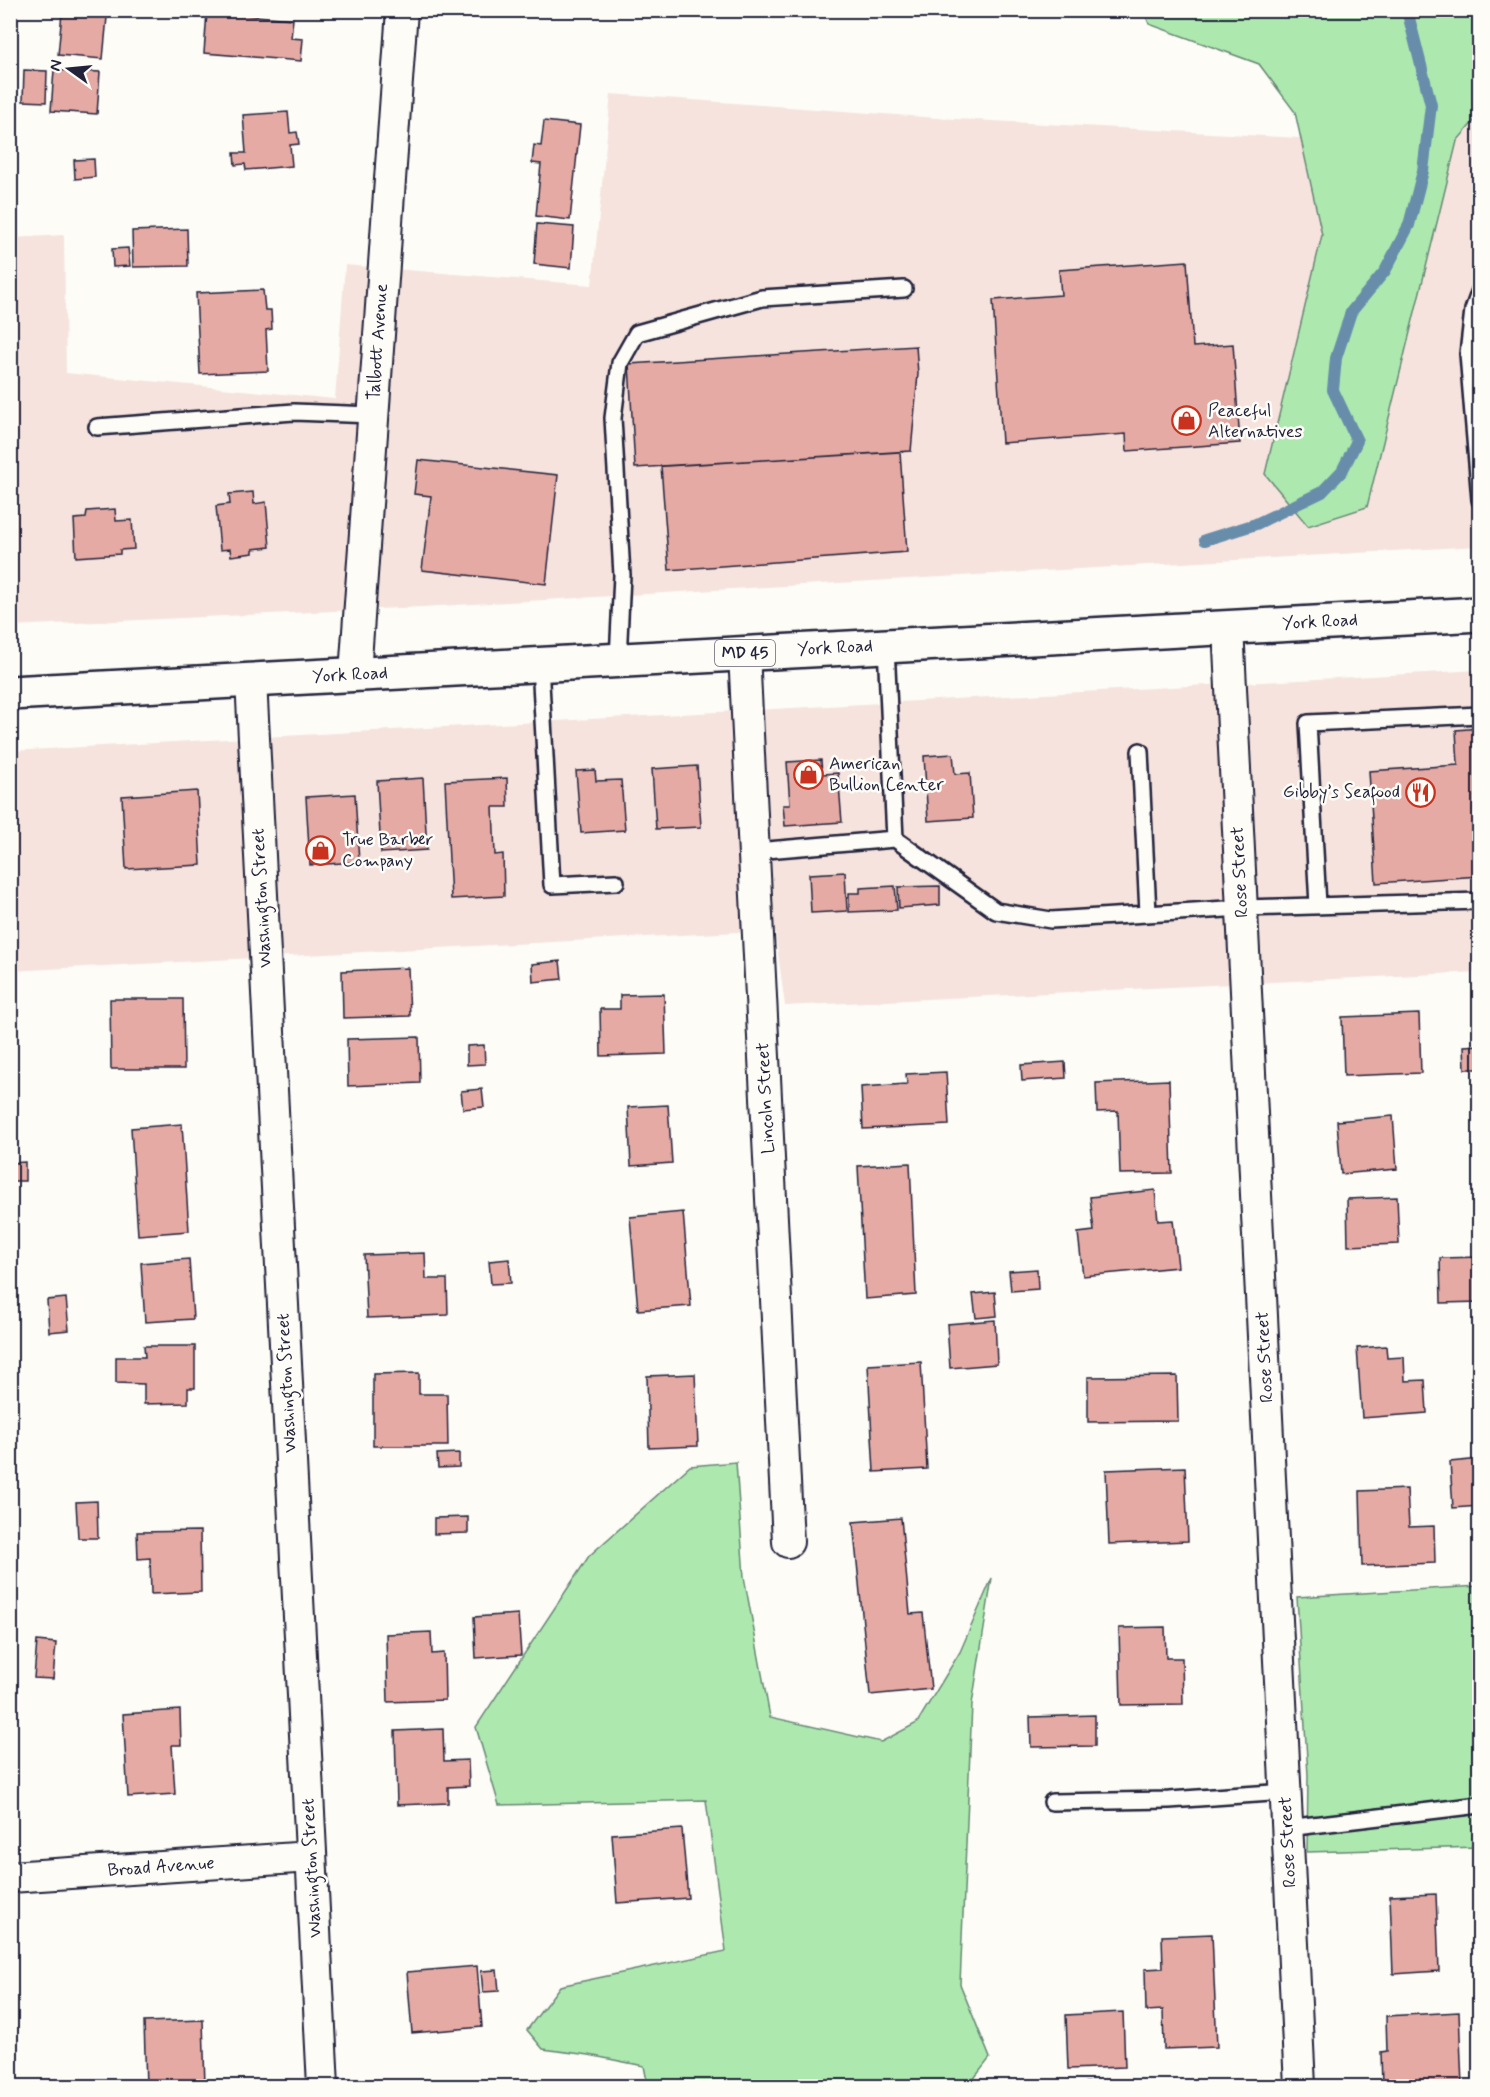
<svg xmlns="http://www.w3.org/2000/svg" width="1490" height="2097" font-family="Mynerve,sans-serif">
<rect width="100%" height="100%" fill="#fdfcf7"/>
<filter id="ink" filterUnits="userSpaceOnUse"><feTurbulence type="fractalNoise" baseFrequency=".0167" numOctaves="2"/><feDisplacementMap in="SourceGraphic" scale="12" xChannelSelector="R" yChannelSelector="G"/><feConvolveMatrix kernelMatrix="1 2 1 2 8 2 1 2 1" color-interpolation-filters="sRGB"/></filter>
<g filter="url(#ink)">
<path fill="#f6e3de" d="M1479,11V546L422,607L11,626V238L64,235L66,373L335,399L345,265L592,285L611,94L938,118L1318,139Z
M1479,670V972L785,1006L775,930L11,971V751Z"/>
<path fill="#ade9af" stroke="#688675" stroke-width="1.5" d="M1144,11H1479V115L1457,141L1367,507L1308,526L1265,474L1322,235L1295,112L1259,64L1149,24Z
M736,1462L744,1577L770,1717L881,1742L917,1723L960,1652L992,1578L972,1704L960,1984L990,2058L972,2081L946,2086H648L644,2066L589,2055L543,2049L527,2030L560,1986L726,1951L706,1800L499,1805L476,1727L589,1556L690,1466Z
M1479,1586V1847L1307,1852L1308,1775L1297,1597Z"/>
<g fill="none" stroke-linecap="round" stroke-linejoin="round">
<path stroke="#678dab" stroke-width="12" d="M1205,540L1256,524L1322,492L1342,471L1357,441L1333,390L1336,358L1351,312L1385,271L1409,225L1423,171L1431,105L1407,10"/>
</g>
<path fill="#e5aaa4" stroke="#22223b" stroke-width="1.5" d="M66,10H104L103,16L107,17L103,59L58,55L62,13L66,14Z
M207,12L293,19L291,38L303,39L301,61L204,53Z
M24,70L47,71L46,102L23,101Z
M54,70L100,72L97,114L51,111Z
M288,112L290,133L297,132L299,144L290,145L292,166L246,170L245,164L235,165L234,153H246L243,115Z
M544,121L580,125L570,220L536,216L541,164L532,163L534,145L541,146Z
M94,159L95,177L75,179L74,160Z
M537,224L574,227L571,268L534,264Z
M187,229L188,266L133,267L132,231Z
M128,248L130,266L113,267L112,249Z
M1187,261L1193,347L1233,344L1240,443L1127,451L1126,434L1002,443L993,300L1061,295L1059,270Z
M263,290L265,310H271L272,329L266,330L268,371L200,374L196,293Z
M916,346L918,374L911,451L635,468L629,364Z
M900,452L907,552L669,570L661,466Z
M418,460L558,475L546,584L422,570L431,496L414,494Z
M253,492L254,504L266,502L270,547L253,549V553L231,556L230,549L220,550L216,506L230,504L229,494Z
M115,509L116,521L132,520L134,549L120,550V554L76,557L74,519L86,518L87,511Z
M1480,728V876L1376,883L1369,771L1458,765L1456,730Z
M953,754L955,774L970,773L973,818L928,821L924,756Z
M821,760L822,774L838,773L842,822L785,826L783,805H790L787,762Z
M697,766L701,827L656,829L652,769Z
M595,770L596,781L621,780L625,830L581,833L576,771Z
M423,778L427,850L381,853L377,781Z
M507,778L508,807H493L495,855L503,854L504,896L451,899L445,781Z
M197,791L201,865L126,869L122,796Z
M355,794L359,862L310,865L306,797Z
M845,872L847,911L811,913L809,874Z
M895,886L897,910L849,912V893H860V888Z
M940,886V905L899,908L898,887Z
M560,961L562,979L533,982L532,964Z
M408,968L410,1016L343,1018L342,971Z
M664,994L666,1054L601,1056L600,1009H620V995Z
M110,999H183L184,1069H111Z
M1419,1014L1421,1073L1344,1076L1342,1017Z
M419,1037L420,1083L348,1086L347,1039Z
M484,1045L485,1064L467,1065V1046Z
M1480,1045V1069H1465L1464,1046Z
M1065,1062L1066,1078L1022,1081L1021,1065Z
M946,1072L949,1125L863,1129L861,1087L907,1084L906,1074Z
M1169,1080L1172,1173L1120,1174L1118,1111L1097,1112L1096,1083Z
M482,1089L484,1107L463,1109L461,1091Z
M668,1105L672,1163L631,1166L628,1107Z
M1393,1116L1397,1169L1341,1174L1337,1121Z
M182,1124L189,1231L138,1235L131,1128Z
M25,1162V1181H10V1163Z
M910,1163L916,1295L865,1299L858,1166Z
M1155,1190L1158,1221L1173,1220L1178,1267L1083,1276L1078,1233L1094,1231L1090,1197Z
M1397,1197L1399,1244L1348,1246L1347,1199Z
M683,1212L691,1306L638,1310L630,1217Z
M425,1253L426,1279H447L448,1315L367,1318L364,1255Z
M1480,1257V1302L1441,1303L1440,1258Z
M189,1259L193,1319L145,1322L141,1263Z
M509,1259L511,1283L491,1284L489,1261Z
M1037,1269L1038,1289L1011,1291L1009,1271Z
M995,1292L997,1316L976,1318L973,1294Z
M66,1298L69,1330L49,1332L47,1300Z
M995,1320L997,1364L950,1368L947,1324Z
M144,1346H195V1388H188V1403L144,1404V1384L116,1383V1357H145Z
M1386,1346L1387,1358L1404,1357L1405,1381L1425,1380L1427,1413L1362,1418L1357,1348Z
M921,1362L927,1469L874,1472L868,1365Z
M419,1373V1394H447L448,1446H373V1374Z
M695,1374L698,1446L649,1448L647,1376Z
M1177,1376L1178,1421L1088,1422V1377Z
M459,1453V1467L438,1468L437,1454Z
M1480,1459V1506L1453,1508L1450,1462Z
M1185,1467L1188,1541L1109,1544L1106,1470Z
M1407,1489L1409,1527L1434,1526L1435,1563L1362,1566L1360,1491Z
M97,1501L98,1538H78L76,1502Z
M468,1517V1533L434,1534V1518Z
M901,1518L910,1614L923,1613L931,1689L870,1695L853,1522Z
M200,1531L201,1592L151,1594L150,1558L138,1559L137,1532Z
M518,1614L521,1655L476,1658L474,1617Z
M1165,1627L1166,1658H1182L1183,1704L1121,1705L1119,1628Z
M431,1632L432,1654L444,1653L445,1700L388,1702L386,1634Z
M37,1641L56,1643L53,1679L34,1678Z
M180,1710L181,1745H172L175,1794L128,1797L123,1714Z
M1095,1715V1746L1031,1747L1030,1717Z
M443,1729L444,1761L468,1760L469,1786L448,1787V1803L397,1805L395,1731Z
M682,1829L688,1898L617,1903L612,1834Z
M1436,1894L1439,1971L1393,1974L1390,1896Z
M1212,1934L1217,2047L1164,2049L1163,2010L1146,2011L1145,1969L1163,1968L1162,1936Z
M477,1966L482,2027L412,2033L407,1972Z
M497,1970L499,1991L483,1992L481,1971Z
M1123,2012L1125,2067L1068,2069L1066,2015Z
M1459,2012L1462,2086H1382L1381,2052L1387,2051L1386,2016Z
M203,2020L205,2086H146L144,2022Z
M1127,2080L1128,2086H1085V2083Z"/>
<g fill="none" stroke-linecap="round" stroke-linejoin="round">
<defs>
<path id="service" d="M1480,290L1473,310L1468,354L1480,500
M97,427L294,412L373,415
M886,646L895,839
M618,660L622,575L613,418L620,363L637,333L762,298L904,289
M540,664L552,885L616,882
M1140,751L1148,913
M754,851L895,839L996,911L1051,920L1242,908L1480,901
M1318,905L1308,723L1480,715
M1052,1802L1169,1800L1286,1792
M1287,1828L1480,1805"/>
<path id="minor" d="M1228,627L1300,2086
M744,653L788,1542
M355,674L402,10
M251,680L323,2086
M10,1877L311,1857"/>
<path id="primary" d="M10,693L1480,614"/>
</defs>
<use href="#service" stroke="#22223b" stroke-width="20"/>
<use href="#minor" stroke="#22223b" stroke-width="34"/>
<use href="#primary" stroke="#22223b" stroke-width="38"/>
<use href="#service" stroke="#fdfcf7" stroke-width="15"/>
<use href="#minor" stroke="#fdfcf7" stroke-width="30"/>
<use href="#primary" stroke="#fdfcf7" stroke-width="33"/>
</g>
</g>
<defs>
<symbol id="shop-ring" viewBox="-11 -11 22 22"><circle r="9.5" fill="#fdfcf7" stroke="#c8321e" stroke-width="1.5"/><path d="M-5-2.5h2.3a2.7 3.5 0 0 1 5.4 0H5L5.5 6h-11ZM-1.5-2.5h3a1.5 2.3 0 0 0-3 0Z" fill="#c8321e"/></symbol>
<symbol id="restaurant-ring" viewBox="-11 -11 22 22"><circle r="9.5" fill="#fdfcf7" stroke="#c8321e" stroke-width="1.5"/><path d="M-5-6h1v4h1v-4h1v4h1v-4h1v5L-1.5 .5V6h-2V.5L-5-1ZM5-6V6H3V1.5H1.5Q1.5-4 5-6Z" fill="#c8321e"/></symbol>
</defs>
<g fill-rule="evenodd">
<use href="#shop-ring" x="1170" y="404" width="33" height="33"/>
<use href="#shop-ring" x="792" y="758" width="33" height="33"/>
<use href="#restaurant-ring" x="1404" y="776" width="33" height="33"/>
<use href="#shop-ring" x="304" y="834" width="33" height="33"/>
</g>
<g text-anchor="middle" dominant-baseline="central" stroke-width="5" stroke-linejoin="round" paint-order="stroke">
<rect fill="#fdfcf7" stroke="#646373" stroke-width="1.5" x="715" y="640" width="60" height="26" rx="4.5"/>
<g font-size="16" font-weight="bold" fill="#22223b">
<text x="745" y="653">MD 45</text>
</g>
<g font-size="18" fill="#22223b" stroke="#fdfcf7">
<text transform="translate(378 342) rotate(-86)">Talbott Avenue</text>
<text transform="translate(1320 622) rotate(-3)">York Road</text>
<text transform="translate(835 648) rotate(-3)">York Road</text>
<text transform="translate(350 675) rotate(-3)">York Road</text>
<text transform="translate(1240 872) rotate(-93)">Rose Street</text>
<text transform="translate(262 898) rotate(-93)">Washington Street</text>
<text transform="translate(766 1098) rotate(-93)">Lincoln Street</text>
<text transform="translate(1265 1357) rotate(-93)">Rose Street</text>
<text transform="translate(287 1383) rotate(-93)">Washington Street</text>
<text transform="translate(1288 1842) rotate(-93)">Rose Street</text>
<text transform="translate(161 1867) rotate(-4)">Broad Avenue</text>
<text transform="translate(312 1868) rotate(-93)">Washington Street</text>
</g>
<g font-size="18" fill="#22223b" stroke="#fdfcf7" text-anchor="start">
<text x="1208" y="411">Peaceful<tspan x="1208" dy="21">Alternatives</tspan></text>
<text x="829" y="764">American<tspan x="829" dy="21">Bullion Center</tspan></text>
<text x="1400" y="792" text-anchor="end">Gibby’s Seafood</text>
<text x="342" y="840">True Barber<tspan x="342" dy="21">Company</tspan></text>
</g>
</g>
<rect width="1490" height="2097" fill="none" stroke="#fdfcf7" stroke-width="36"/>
<rect x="18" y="18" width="1454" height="2061" fill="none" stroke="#22223b" stroke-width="2" filter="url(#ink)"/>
<g transform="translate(69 69) rotate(285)" stroke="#fdfcf7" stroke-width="4.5" paint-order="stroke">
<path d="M0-4.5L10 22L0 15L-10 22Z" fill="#22223b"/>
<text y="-9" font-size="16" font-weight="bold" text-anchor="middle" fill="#22223b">N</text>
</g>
</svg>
